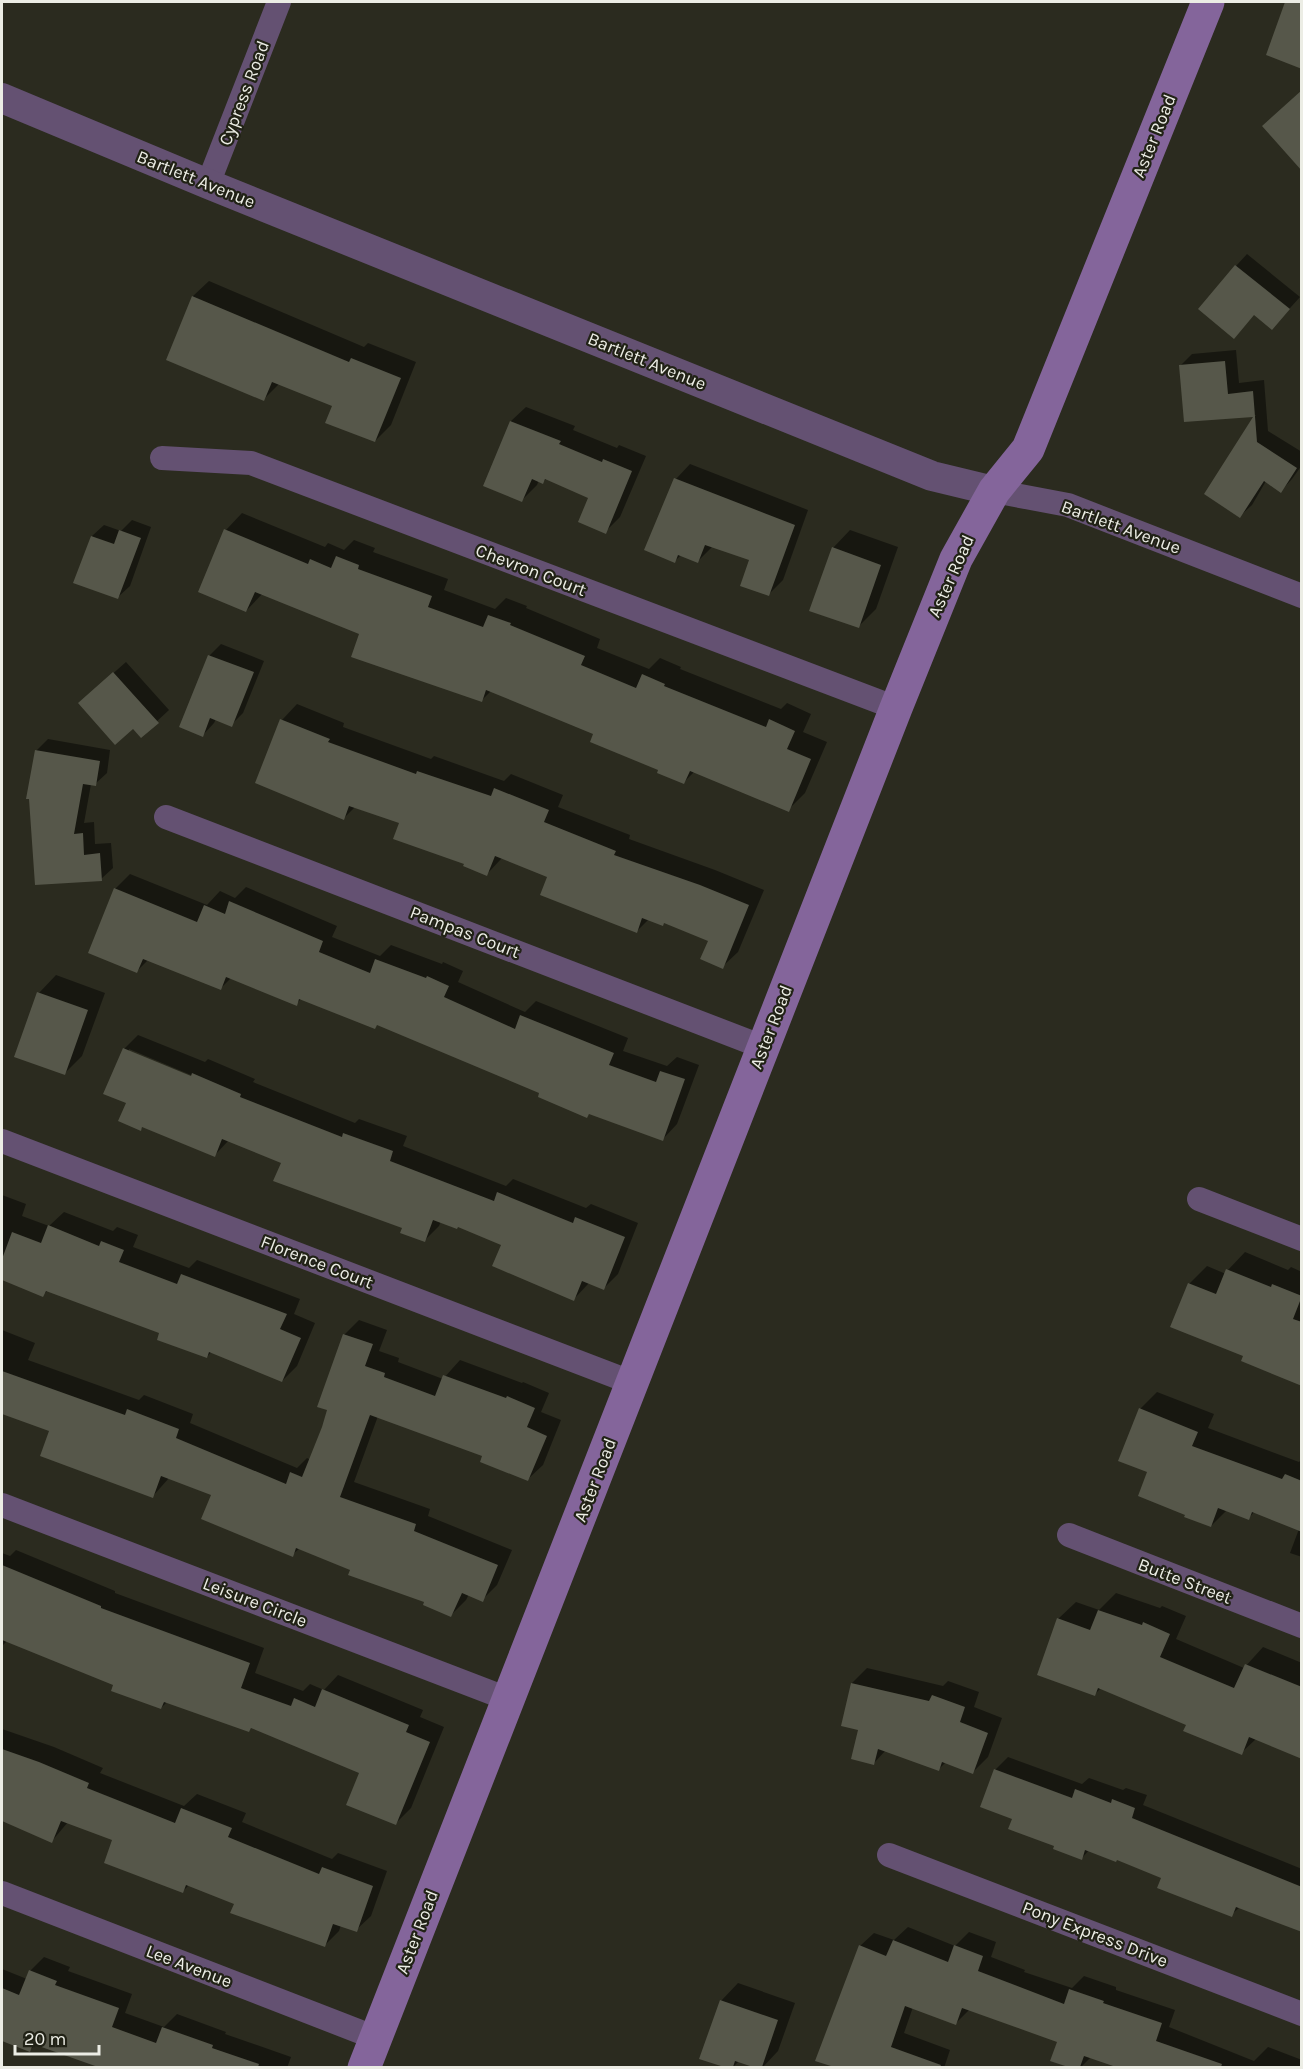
<svg xmlns="http://www.w3.org/2000/svg" width="1303" height="2069" font-family="Karla,sans-serif">
<rect width="100%" height="100%" fill="#2b2b1f"/>
<path fill="#0007" fill-rule="evenodd" d="M1247,254L1300,297L1272,328L1255,314L1236,266Z
M209,281L364,347L368,343L416,362L391,425L375,441L334,405L280,383L264,399L168,359L193,296Z
M1236,350L1239,383L1264,380L1268,431L1302,452V465L1292,479L1281,491L1266,481L1252,505L1240,516L1206,494L1256,415L1185,421L1180,366L1192,354Z
M526,407L575,426L573,430L617,448L619,445L646,456L620,517L605,532L590,497L547,478L543,482L539,480L537,485L522,500L485,485L511,421Z
M690,464L808,510L783,580L768,595L751,559L713,546L698,561L682,554L675,561L646,549L676,479Z
M242,513L325,547L328,543L344,550L354,540L375,548L373,552L448,579L444,590L495,609L506,598L527,606L526,608L600,639L597,648L649,669L660,658L681,667L680,669L781,709L787,703L811,714L803,732L827,742L805,793L788,810L695,771L684,782L595,733L491,691L482,700L361,633L263,593L246,611L226,530Z
M132,520L151,527L130,586L118,597L92,536L104,525L121,531Z
M850,530L898,547L876,609L859,626L833,548Z
M221,644L264,661L243,713L231,725L216,719L214,723L203,735L181,726L210,655Z
M126,662L169,710L141,736L92,692Z
M297,704L344,723L343,727L431,759L434,756L504,781L511,774L563,795L558,807L630,835L629,839L715,870L764,890L738,952L722,967L710,940L665,922L649,919L637,931L549,876L502,858L487,874L401,822L356,806L344,818L257,782L282,720Z
M48,739L110,750L107,773L95,784H91L84,823L94,822L95,844L111,843L113,868L101,879L36,883V751Z
M130,874L207,905L220,891L235,898L246,887L337,926L332,937L380,956L391,945L442,964L443,962L463,971L458,982L525,1012L536,1001L628,1038L623,1051L667,1066L677,1057L699,1065L677,1124L663,1139L590,1113L587,1116L541,1092L378,1024L302,998L296,1004L232,977L220,989L149,959L137,971L115,889Z
M56,975L105,993L82,1056L64,1074L39,993Z
M138,1035L205,1062L208,1059L255,1079L253,1082L355,1123L359,1119L407,1136L403,1146L506,1186L513,1179L586,1208L591,1204L638,1223L618,1274L603,1289L589,1283L574,1299L503,1244L458,1226L441,1221L439,1226L424,1241L404,1227L283,1162L229,1140L214,1156L143,1126L141,1129L128,1102L124,1049ZM129,1049L198,1078L197,1081L129,1052Z
M2,1195L26,1204L22,1216L49,1226L64,1212L113,1231L117,1227L138,1235L133,1247L189,1268L197,1260L300,1299L294,1314L315,1323L297,1366L282,1381L212,1351L207,1357L161,1332L48,1290L43,1295L2,1279Z
M1245,1252L1288,1270L1291,1267L1302,1272V1382L1245,1356L1189,1284L1207,1266L1226,1274L1228,1270Z
M359,1320L387,1330L379,1351L399,1358L398,1362L443,1379L460,1360L522,1383L523,1382L549,1393L541,1412L561,1420L543,1465L528,1479L484,1455L378,1416L354,1482L430,1509L428,1516L512,1550L497,1585L482,1600L469,1594L466,1600L451,1615L426,1602L300,1548L292,1555L213,1494L169,1478L153,1496L51,1430L2,1413V1330L35,1343L28,1360L139,1400L144,1395L193,1414L190,1423L297,1468L307,1458L311,1460L324,1428L344,1335Z
M1157,1392L1214,1414L1208,1428L1299,1462L1302,1459V1557L1290,1553L1299,1529L1255,1511L1249,1518L1227,1510L1211,1526L1187,1514L1149,1472L1140,1409Z
M16,1550L115,1591V1593L264,1648L255,1673L303,1691L310,1684L324,1690L338,1675L423,1710L420,1717L444,1727L411,1808L396,1823L361,1772L252,1727L249,1731L167,1702L161,1708L115,1684L7,1641L2,1646V1553L10,1556Z
M1116,1593L1160,1608L1162,1606L1186,1616L1176,1639L1244,1668L1263,1647L1302,1663V1757L1256,1739L1241,1753L1188,1724L1101,1688L1095,1694L1058,1619L1076,1602L1099,1610Z
M867,1668L943,1686L948,1681L979,1692L974,1707L1002,1718L988,1757L973,1772L946,1762L938,1770L886,1750L874,1763L860,1729L843,1725L852,1683Z
M2,1729L54,1747L103,1768L100,1773L184,1806L197,1794L246,1813L242,1822L332,1859L338,1853L387,1871L371,1916L356,1930L341,1925L339,1931L324,1946L236,1903L189,1885L182,1892L114,1839L68,1822L52,1841L2,1820Z
M1008,1757L1082,1784L1089,1778L1123,1790L1126,1788L1147,1795L1143,1805L1302,1869V1931L1240,1907L1231,1915L1163,1877L1117,1858L1089,1850L1082,1858L1056,1845L1014,1818L995,1770Z
M908,1927L955,1946L969,1932L996,1942L991,1957L1025,1970L1024,1972L1072,1988L1084,1976L1116,1987V1990L1175,2010L1169,2027L1254,2061L1268,2047L1302,2060V2068H1121L1091,2057L1080,2068H1072L1052,2061L1059,2041L970,2009L956,2023L913,2007L904,2033L950,2050L944,2068H838L817,2060L860,1946L874,1933L894,1940Z
M44,1957L70,1967L68,1971L132,1994L125,2013L164,2027L177,2014L226,2032L225,2034L291,2057L287,2068H103L36,2044L30,2050L2,2039V1969L27,1979L30,1971Z
M738,1983L795,2003L778,2051L762,2068L739,2061L732,2068H729L701,2058L721,2001Z"/>
<path fill="#56574a" d="M1285,2H1302V69L1266,55Z
M1302,90V171L1262,126Z
M1235,265L1290,309L1272,330L1254,315L1234,339L1198,309Z
M192,296L349,362L351,358L401,378L375,442L325,423L332,406L272,382L264,401L166,360Z
M1225,361L1228,394L1253,391L1257,442L1297,468L1281,493L1264,481L1240,518L1204,494L1253,417L1184,422L1179,365Z
M510,421L561,441L559,444L602,462L603,459L632,471L606,534L578,522L588,498L545,479L543,484L532,479L522,502L483,486Z
M674,478L795,525L769,596L740,586L749,560L705,545L698,563L678,555L675,563L644,550Z
M224,529L308,564L310,559L331,568L336,556L359,565L358,569L432,596L428,607L483,627L488,615L511,623L510,625L585,656L581,665L636,688L642,674L665,684L664,686L766,727L769,719L795,731L787,749L811,759L789,812L690,771L684,784L657,773L658,770L590,742L593,734L486,690L482,702L351,657L359,634L255,592L246,612L198,592Z
M119,530L141,538L118,599L73,583L91,536L114,544Z
M832,547L881,565L859,628L809,611Z
M208,655L254,672L232,727L210,718L203,737L179,727Z
M113,672L159,723L141,738L133,729L115,745L78,703Z
M280,719L330,739L328,742L416,774L417,771L491,796L494,788L549,810L544,822L616,851L614,855L700,885L749,905L723,969L700,959L708,941L664,923L663,926L642,918L637,933L540,895L547,877L495,856L487,876L463,866L464,864L393,839L399,823L349,806L344,820L255,783Z
M35,750L100,761L96,786L83,784L74,834L83,833L84,855L100,853L102,881L35,885L29,799H26Z
M114,888L197,922L204,905L225,914L229,901L323,941L319,952L370,973L375,959L426,978L427,976L449,986L444,997L515,1029L520,1015L614,1053L609,1065L656,1082L660,1071L685,1079L663,1141L589,1114L587,1118L538,1097L539,1093L377,1025L375,1029L299,999L297,1006L226,977L221,990L143,959L137,973L88,953Z
M37,992L88,1010L65,1075L14,1057Z
M123,1048L191,1076L192,1073L241,1094L240,1097L342,1137L343,1133L393,1151L390,1161L494,1201L497,1192L573,1223L575,1217L625,1237L604,1290L582,1281L574,1301L492,1266L501,1245L458,1227L457,1229L433,1220L425,1242L400,1233L402,1228L273,1181L281,1163L222,1139L215,1157L142,1127L141,1131L118,1121L126,1103L103,1094Z
M48,1225L99,1246L101,1241L124,1250L119,1262L177,1284L181,1274L287,1314L280,1329L301,1338L282,1382L209,1352L207,1358L157,1340L159,1333L46,1291L43,1297L2,1280V1259L12,1232L41,1243Z
M1226,1269L1271,1287L1272,1284L1302,1296L1293,1319L1302,1322V1386L1241,1361L1243,1356L1170,1327L1188,1283L1216,1294Z
M343,1334L373,1344L365,1366L385,1373L384,1377L435,1396L443,1375L506,1398L507,1396L535,1408L527,1427L547,1436L528,1481L480,1462L482,1456L370,1415L340,1497L416,1524L414,1531L498,1565L483,1602L462,1593L451,1617L423,1605L424,1602L348,1575L350,1570L296,1548L293,1557L201,1519L211,1495L161,1476L153,1498L40,1456L49,1431L2,1414V1371L125,1415L127,1409L179,1429L176,1438L286,1484L290,1472L302,1477L322,1427L327,1410L317,1407Z
M1139,1408L1198,1432L1192,1446L1282,1479L1285,1474L1302,1481V1532L1252,1512L1249,1520L1218,1508L1211,1527L1184,1517L1185,1515L1138,1496L1147,1472L1118,1461Z
M2,1565L101,1606V1608L250,1663L241,1688L291,1706L294,1698L315,1707L322,1689L409,1725L406,1732L430,1742L396,1825L346,1805L359,1773L251,1728L249,1732L164,1702L161,1709L111,1691L113,1685L2,1640Z
M1098,1610L1142,1625L1143,1622L1170,1634L1160,1657L1234,1688L1245,1664L1302,1687V1759L1249,1737L1242,1755L1183,1731L1186,1725L1098,1688L1095,1696L1037,1675L1057,1618L1090,1630Z
M851,1683L929,1701L932,1695L965,1707L960,1722L988,1733L973,1774L942,1762L939,1771L878,1749L874,1765L851,1759L858,1730L841,1726Z
M2,1749L39,1762L89,1783L87,1788L175,1823L181,1808L232,1828L228,1837L319,1874L322,1867L373,1886L357,1932L333,1924L325,1947L230,1913L234,1904L186,1885L183,1893L104,1863L112,1840L61,1821L52,1843L2,1821Z
M994,1769L1072,1798L1075,1789L1111,1803L1112,1799L1135,1808L1132,1818L1302,1887V1932L1236,1907L1232,1917L1157,1888L1161,1878L1117,1860L1116,1862L1085,1850L1082,1860L1053,1849L1054,1846L1008,1829L1012,1819L980,1807Z
M893,1940L948,1962L954,1945L983,1956L978,1971L1064,2004L1069,1989L1104,2001L1103,2003L1162,2023L1156,2041L1222,2064L1221,2067H1116L1084,2056L1080,2067H1068L1050,2061L1057,2042L962,2008L956,2025L905,2006L891,2047L941,2065L940,2067H834L815,2061L859,1945L886,1956Z
M29,1970L57,1981L55,1985L119,2008L112,2027L156,2043L162,2027L213,2045L212,2048L259,2064L258,2067H98L33,2044L30,2052L2,2041V1988L19,1995Z
M720,2000L778,2020L762,2067H753L735,2061L733,2067H724L699,2059Z"/>
<g fill="none" stroke-linecap="round" stroke-linejoin="round">
<path stroke="#645172" stroke-width="24" d="M208,184L279,2
M162,458L251,463L896,708
M994,491L1068,505L1302,596
M166,817L763,1047
M2,1141L633,1383
M1199,1199L1302,1239
M2,1505L508,1699
M1069,1535L1302,1626
M889,1855L1302,2014
M2,1893L376,2038"/>
<path stroke="#645172" stroke-width="30" d="M2,98L208,184L932,476L994,491"/>
<path stroke="#84659b" stroke-width="33" d="M364,2068L896,708L956,559L994,491L1028,449L1208,2"/>
</g>
<g text-anchor="middle" dominant-baseline="central" stroke-width="4.5" stroke-linejoin="round" paint-order="stroke">
<g font-size="18" fill="#ecede5" stroke="#212216">
<text transform="translate(244 93) rotate(-69)">Cypress Road</text>
<text transform="translate(1154 136) rotate(-68)">Aster Road</text>
<text transform="translate(196 179) rotate(22)">Bartlett Avenue</text>
<text transform="translate(647 361) rotate(22)">Bartlett Avenue</text>
<text transform="translate(1121 527) rotate(20)">Bartlett Avenue</text>
<text transform="translate(531 570) rotate(21)">Chevron Court</text>
<text transform="translate(951 576) rotate(-66)">Aster Road</text>
<text transform="translate(465 932) rotate(21)">Pampas Court</text>
<text transform="translate(771 1027) rotate(-69)">Aster Road</text>
<text transform="translate(317 1262) rotate(21)">Florence Court</text>
<text transform="translate(595 1480) rotate(-69)">Aster Road</text>
<text transform="translate(1185 1581) rotate(21)">Butte Street</text>
<text transform="translate(255 1602) rotate(21)">Leisure Circle</text>
<text transform="translate(417 1932) rotate(-69)">Aster Road</text>
<text transform="translate(1095 1934) rotate(21)">Pony Express Drive</text>
<text transform="translate(189 1966) rotate(21)">Lee Avenue</text>
</g>
</g>
<rect width="1303" height="2069" fill="none" stroke="#ecede5" stroke-width="6"/>
<path d="M15 2045v9h84v-9" fill="none" stroke="#ecede5" stroke-width="3"/>
<text x="24" y="2045" font-size="18" fill="#ecede5" stroke="#212216" stroke-width="4.5" paint-order="stroke">20 m</text>
</svg>
